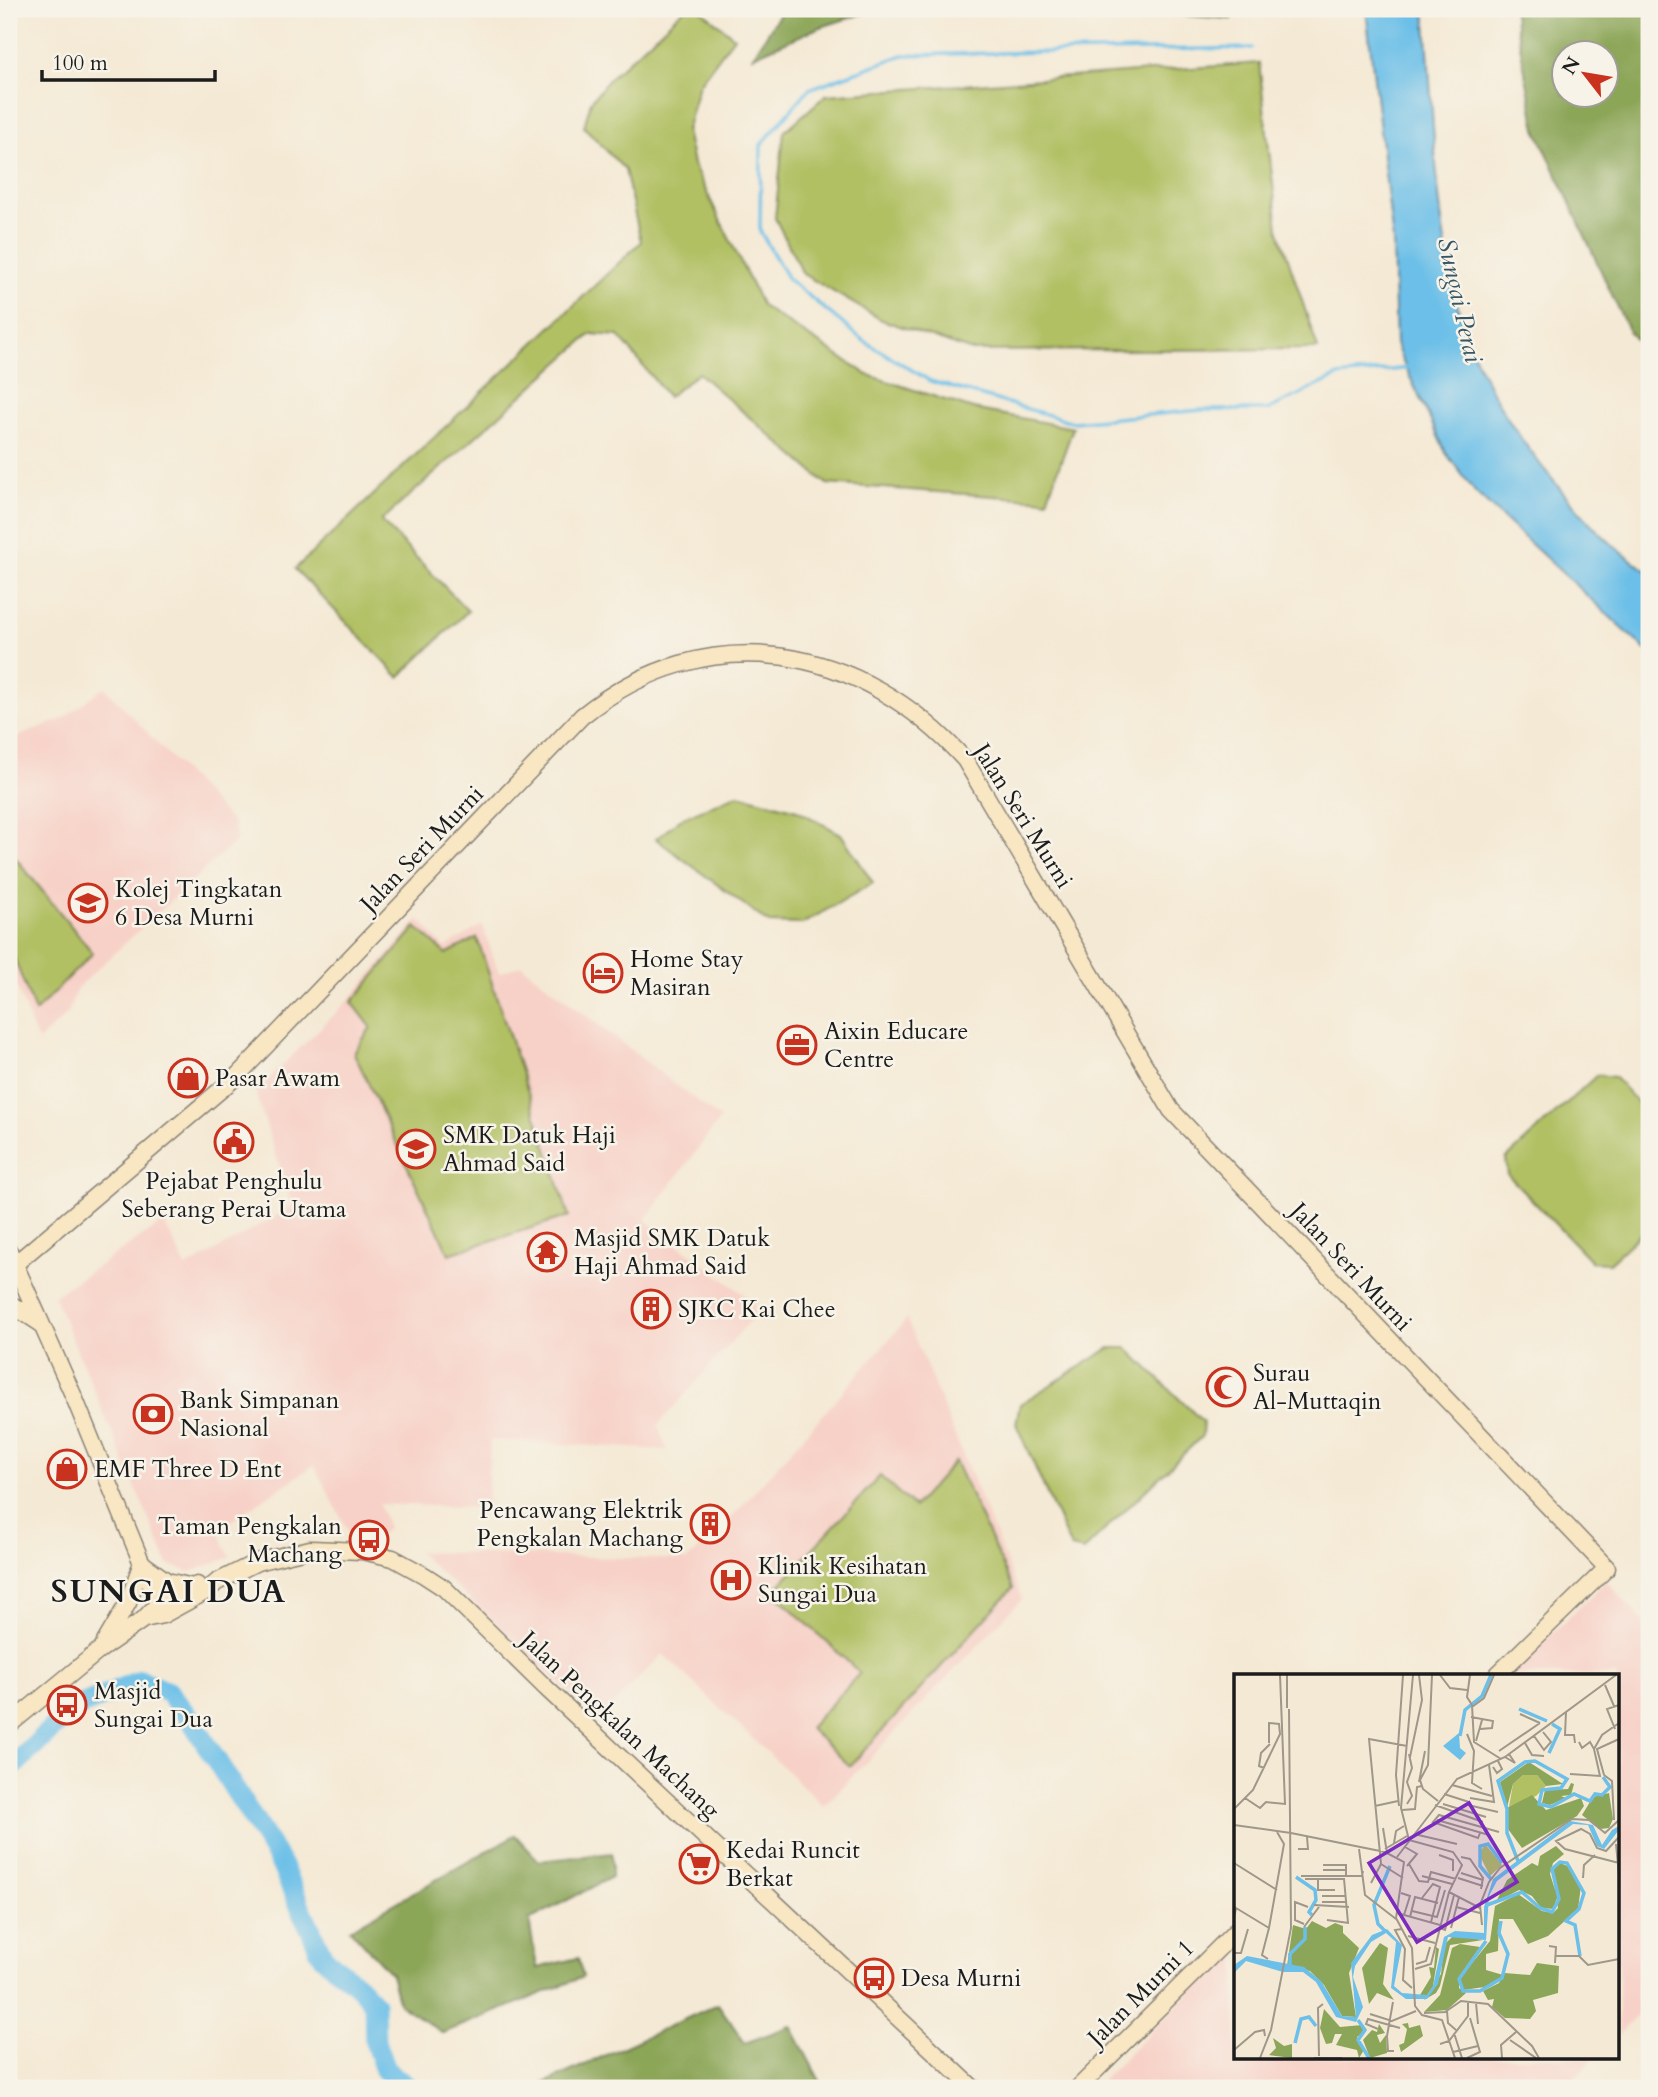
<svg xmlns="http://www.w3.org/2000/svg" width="1658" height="2097" font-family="Cardo,serif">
<rect width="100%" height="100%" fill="#f7f3e8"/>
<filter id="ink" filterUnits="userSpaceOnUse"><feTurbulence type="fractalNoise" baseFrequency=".0143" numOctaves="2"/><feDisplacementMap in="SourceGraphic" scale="14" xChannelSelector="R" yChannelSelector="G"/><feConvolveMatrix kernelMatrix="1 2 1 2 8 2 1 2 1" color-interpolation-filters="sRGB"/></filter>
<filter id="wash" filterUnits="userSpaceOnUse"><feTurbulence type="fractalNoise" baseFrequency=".00686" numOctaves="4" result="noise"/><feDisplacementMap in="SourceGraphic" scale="28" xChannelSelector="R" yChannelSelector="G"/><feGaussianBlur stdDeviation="1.57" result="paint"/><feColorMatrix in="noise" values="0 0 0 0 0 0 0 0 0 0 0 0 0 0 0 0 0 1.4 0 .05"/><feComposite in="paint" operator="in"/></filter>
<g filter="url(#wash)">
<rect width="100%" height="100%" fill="#f4e9d4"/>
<path fill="#f7d1c7" d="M104,687L234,824L236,840L77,988L68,1013L38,1041L9,967V740L63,719Z
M419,919L445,948L482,925L499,973L521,965L720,1119L645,1220L754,1302L755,1315L658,1425L667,1450L490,1440L487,1508L379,1504L388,1528L374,1539L351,1537L314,1465L218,1530L230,1557L190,1572L168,1564L54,1296L164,1222L186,1268L293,1206L255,1092L347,1002Z
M907,1319L1022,1599L824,1806L663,1654L599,1719L418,1552L687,1560L726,1524Z
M1606,1581L1649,1627V2002L1618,2034V1675H1510Z
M1236,1947V2057H1595L1563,2088H1094Z"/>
<path fill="#b1c063" stroke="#666e40" stroke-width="2" d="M684,9H700L734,37L699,84L686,131L693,164L762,306L868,375L973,409L1073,428L1047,500L827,484L698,373L668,397L619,336L591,334L381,521L468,611L399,677L295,569L641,242L625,170L584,127L591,101L610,78Z
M1259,63L1278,228L1318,349L972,351L882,320L803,274L775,218L784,132L826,95Z
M738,794L797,810L841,834L873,883L802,924L769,923L656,839L680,819Z
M9,850L93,953L35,1012L9,945Z
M416,927L446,954L477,938L569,1216L449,1254L354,1053L371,1027L352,1002Z
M1597,1075L1614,1077L1649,1115V1226L1609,1263L1592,1262L1508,1175L1506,1159Z
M1110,1348H1127L1203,1422L1202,1436L1083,1551L1071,1548L1016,1424L1020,1404Z
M955,1461L1013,1588L850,1766L809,1728L860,1673L773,1592L880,1476L914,1507Z"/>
<path fill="#8ca659" stroke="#54613a" stroke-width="2" fill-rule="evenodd" d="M783,9H877L818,28L753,56Z
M1099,9H1232V19Z
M1513,9H1649V355L1628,330L1536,129ZM1564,52H1606V94H1564Z
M515,1835L539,1861L612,1853V1877L529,1920L537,1968L578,1958L583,1977L443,2033L399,2004L391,1974L350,1929Z
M718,2004L745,2043L791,2026L822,2085L817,2088H534Z"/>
<path fill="#6cbfe8" stroke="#446e82" stroke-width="2" d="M1366,9H1425C1434,115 1434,264 1476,360C1497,406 1524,446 1557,485C1585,519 1611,548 1649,572V653L1476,493L1446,453L1402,360L1396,344L1393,242Z"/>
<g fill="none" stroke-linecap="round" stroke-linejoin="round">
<path stroke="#6cbfe8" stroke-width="3.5" d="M1252,48L903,55L809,89L761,145L760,231L788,279L864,341L930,381L1073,422L1202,410H1267L1338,376L1410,368"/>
<path stroke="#6cbfe8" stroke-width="21" d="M9,1770L73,1709L141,1680L168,1692L193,1723L280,1862L323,1957L358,1986L374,2003L375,2042L385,2070L409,2088"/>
</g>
</g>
<g filter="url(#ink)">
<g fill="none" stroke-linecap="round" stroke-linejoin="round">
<defs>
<path id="secondary" d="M9,1251L74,1397L163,1615
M15,1264L237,1076L582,716C708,615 861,644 965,760L1171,1110L1607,1568L1497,1675
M9,1303L40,1323
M143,1564L167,1581L193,1587
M144,1619L163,1615L205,1592L217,1582L257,1562L310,1549L362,1551L393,1558L424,1575L444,1588L546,1688L973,2088
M105,1642L128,1603L142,1562
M9,1725L101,1649L144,1619L158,1604L197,1585
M1078,2088L1236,1931"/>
</defs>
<use href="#secondary" stroke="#888278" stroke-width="19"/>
<use href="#secondary" stroke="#f9e7c3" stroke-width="16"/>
</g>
</g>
<defs>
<symbol id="university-ring" viewBox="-11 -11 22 22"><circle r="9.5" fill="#f7f3e8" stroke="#c8321e" stroke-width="1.5"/><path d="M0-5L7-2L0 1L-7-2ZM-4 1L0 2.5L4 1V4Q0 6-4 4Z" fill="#c8321e"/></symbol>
<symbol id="hotel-ring" viewBox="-11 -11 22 22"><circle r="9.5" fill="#f7f3e8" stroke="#c8321e" stroke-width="1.5"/><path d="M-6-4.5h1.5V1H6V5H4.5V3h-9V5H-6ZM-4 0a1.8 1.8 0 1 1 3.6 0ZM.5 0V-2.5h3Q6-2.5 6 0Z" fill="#c8321e"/></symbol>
<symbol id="office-ring" viewBox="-11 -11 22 22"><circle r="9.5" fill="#f7f3e8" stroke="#c8321e" stroke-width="1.5"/><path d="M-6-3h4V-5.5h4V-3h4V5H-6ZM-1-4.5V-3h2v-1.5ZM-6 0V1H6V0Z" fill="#c8321e"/></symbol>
<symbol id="shop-ring" viewBox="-11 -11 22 22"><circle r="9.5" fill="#f7f3e8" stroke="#c8321e" stroke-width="1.5"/><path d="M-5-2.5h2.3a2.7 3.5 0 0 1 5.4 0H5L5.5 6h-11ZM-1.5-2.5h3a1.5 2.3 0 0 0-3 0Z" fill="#c8321e"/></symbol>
<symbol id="civic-ring" viewBox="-11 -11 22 22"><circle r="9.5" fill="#f7f3e8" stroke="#c8321e" stroke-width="1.5"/><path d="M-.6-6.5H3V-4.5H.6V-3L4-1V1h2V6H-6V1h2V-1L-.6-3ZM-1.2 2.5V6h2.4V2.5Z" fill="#c8321e"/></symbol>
<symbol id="school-ring" viewBox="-11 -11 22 22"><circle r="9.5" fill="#f7f3e8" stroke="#c8321e" stroke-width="1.5"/><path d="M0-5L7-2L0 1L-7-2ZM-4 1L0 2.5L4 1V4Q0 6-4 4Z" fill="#c8321e"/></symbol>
<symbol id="temple-ring" viewBox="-11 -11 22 22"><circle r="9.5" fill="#f7f3e8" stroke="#c8321e" stroke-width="1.5"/><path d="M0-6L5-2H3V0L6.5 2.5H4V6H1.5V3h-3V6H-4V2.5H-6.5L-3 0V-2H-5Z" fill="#c8321e"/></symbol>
<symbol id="building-ring" viewBox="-11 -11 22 22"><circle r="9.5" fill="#f7f3e8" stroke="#c8321e" stroke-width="1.5"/><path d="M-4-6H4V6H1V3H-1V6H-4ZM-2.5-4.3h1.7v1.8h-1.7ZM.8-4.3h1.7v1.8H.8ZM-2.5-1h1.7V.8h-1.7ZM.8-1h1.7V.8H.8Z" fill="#c8321e"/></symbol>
<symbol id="mosque-ring" viewBox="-11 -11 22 22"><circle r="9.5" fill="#f7f3e8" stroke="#c8321e" stroke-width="1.5"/><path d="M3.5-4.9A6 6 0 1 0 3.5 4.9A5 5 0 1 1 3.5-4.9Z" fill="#c8321e"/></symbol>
<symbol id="bank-ring" viewBox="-11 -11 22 22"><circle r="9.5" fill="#f7f3e8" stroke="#c8321e" stroke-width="1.5"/><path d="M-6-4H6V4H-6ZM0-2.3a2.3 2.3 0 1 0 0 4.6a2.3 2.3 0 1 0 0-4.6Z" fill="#c8321e"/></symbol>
<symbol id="bus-ring" viewBox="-11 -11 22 22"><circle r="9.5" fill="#f7f3e8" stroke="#c8321e" stroke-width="1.5"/><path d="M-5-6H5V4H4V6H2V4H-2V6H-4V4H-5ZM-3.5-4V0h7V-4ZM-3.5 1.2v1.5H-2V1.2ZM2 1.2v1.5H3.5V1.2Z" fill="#c8321e"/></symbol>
<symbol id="hospital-ring" viewBox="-11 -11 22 22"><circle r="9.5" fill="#f7f3e8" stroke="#c8321e" stroke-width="1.5"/><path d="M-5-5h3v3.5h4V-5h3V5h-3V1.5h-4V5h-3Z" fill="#c8321e"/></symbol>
<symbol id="supermarket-ring" viewBox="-11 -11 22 22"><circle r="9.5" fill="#f7f3e8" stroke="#c8321e" stroke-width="1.5"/><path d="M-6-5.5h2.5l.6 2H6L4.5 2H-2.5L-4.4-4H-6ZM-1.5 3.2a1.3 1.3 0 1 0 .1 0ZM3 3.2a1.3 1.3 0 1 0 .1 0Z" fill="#c8321e"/></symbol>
</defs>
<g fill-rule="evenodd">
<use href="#university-ring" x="66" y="881" width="44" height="44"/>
<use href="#hotel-ring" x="581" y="951" width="44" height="44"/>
<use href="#office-ring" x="775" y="1023" width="44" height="44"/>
<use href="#shop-ring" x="166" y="1056" width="44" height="44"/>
<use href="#civic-ring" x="212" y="1120" width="44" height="44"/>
<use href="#school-ring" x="394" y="1127" width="44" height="44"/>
<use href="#temple-ring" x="525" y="1230" width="44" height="44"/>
<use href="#building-ring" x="629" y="1287" width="44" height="44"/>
<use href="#mosque-ring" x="1204" y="1365" width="44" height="44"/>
<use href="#bank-ring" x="131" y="1392" width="44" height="44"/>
<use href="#shop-ring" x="45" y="1447" width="44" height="44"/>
<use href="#building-ring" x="688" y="1502" width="44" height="44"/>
<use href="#bus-ring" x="347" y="1518" width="44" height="44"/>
<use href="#hospital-ring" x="709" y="1558" width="44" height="44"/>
<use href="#bus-ring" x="45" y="1683" width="44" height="44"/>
<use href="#supermarket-ring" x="677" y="1842" width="44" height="44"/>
<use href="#bus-ring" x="852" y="1956" width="44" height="44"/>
</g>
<g text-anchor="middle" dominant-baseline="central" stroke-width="5" stroke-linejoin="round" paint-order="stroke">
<g font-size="24" fill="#1c1c1c" stroke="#f7f3e8">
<text transform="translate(1023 816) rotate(58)">Jalan Seri Murni</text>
<text transform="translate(422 849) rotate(-46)">Jalan Seri Murni</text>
<text transform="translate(1351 1267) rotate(47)">Jalan Seri Murni</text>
<text transform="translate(620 1725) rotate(43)">Jalan Pengkalan Machang</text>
<text transform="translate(1141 1993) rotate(-45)">Jalan Murni 1</text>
</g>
<g font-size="24" fill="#1c1c1c" stroke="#f7f3e8" text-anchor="start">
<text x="115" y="889">Kolej Tingkatan<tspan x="115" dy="28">6 Desa Murni</tspan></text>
<text x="630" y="959">Home Stay<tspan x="630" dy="28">Masiran</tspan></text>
<text x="824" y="1031">Aixin Educare<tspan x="824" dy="28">Centre</tspan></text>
<text x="215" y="1078">Pasar Awam</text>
<text x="443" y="1135">SMK Datuk Haji<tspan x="443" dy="28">Ahmad Said</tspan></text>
<text x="234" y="1181" text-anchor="middle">Pejabat Penghulu<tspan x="234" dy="28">Seberang Perai Utama</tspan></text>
<text x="574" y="1238">Masjid SMK Datuk<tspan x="574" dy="28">Haji Ahmad Said</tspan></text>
<text x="678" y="1309">SJKC Kai Chee</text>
<text x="1253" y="1373">Surau<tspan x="1253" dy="28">Al-Muttaqin</tspan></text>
<text x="180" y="1400">Bank Simpanan<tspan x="180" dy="28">Nasional</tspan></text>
<text x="94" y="1469">EMF Three D Ent</text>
<text x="683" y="1510" text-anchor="end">Pencawang Elektrik<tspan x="683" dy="28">Pengkalan Machang</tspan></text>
<text x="342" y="1526" text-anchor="end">Taman Pengkalan<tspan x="342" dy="28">Machang</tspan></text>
<text x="758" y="1566">Klinik Kesihatan<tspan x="758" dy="28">Sungai Dua</tspan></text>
<text x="94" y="1691">Masjid<tspan x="94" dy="28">Sungai Dua</tspan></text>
<text x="726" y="1850">Kedai Runcit<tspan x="726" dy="28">Berkat</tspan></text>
<text x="901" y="1978">Desa Murni</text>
</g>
<g font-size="26" font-style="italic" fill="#385563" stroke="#f7f3e8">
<text transform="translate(1460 300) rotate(77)">Sungai Perai</text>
</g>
<g font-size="32" font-weight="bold" letter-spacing="2" fill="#1c1c1c" stroke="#f7f3e8">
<text x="169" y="1592">SUNGAI DUA</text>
</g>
</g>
<g transform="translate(1234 1674)">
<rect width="385" height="385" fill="#f4e9d4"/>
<path d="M289,101H303L312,112L302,122L275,133L279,110ZM251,170L268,191L256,202L245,180Z" fill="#b1c063"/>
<path d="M295,88L329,110L312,112L303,101H289L279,110L273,133L266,108ZM337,109L340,110L337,121L327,122L332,124L316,131L308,129L311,116L334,115ZM375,119L379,145L375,154L366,155L348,141L359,123ZM298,121L312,136L347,124L350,132L343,142L288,174L274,155L273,134ZM322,172L330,180L319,189L316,200L323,222L320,235L307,234L298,222L285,216L262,228L273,206L298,189L304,192L306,182ZM326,189L336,193L347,212L344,235L314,262L294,270L279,245H265L264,277L252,280V296L269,301L258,312L229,316L225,305L256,267L261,232L284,220L308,237L319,239L324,234L318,197ZM78,247L92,254L101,249L109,252V259L125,274L115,299L122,343L108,342L90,311L76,297L53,292L59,251L72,255ZM220,261L249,266L216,271L206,312L202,319L190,326L207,300L210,271ZM146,269L154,274L149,310L160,326L143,319L135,330L128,294ZM226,270L246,273L225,303V314L232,319L213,336L190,338L206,321L218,274ZM202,273L205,275L199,312L193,321H186L197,303L195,293L200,294ZM303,289L325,292L324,319L299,326L302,337L296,345L271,344L258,333L260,325L254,326L249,317L265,309L271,299L296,301ZM90,335L106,353L128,351L130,358L123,363L130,376L125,384L123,376L102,371L108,360H101L98,369L92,370L86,354ZM174,349L175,354L186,351L189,362L167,378L165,371L170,369L173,355L168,350ZM145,350L151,359L143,361L146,369L152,361L153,379L136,384L129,366L138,356L143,358ZM39,364L50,372L58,370V384L35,381L42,374Z" fill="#8ca659"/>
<path d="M225,59L226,74L232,79L226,86L209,72ZM336,147L359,151L368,171L378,156L385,152V156L370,175L363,172L354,151L339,150L263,207L255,222L252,266L214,263L204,310L193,325H172L157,314L162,268L152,259L137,268L121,292L119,303L129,333L122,348L102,343L82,308L69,298H49L12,287L0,299V291L13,282L70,293L87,307L108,342L122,343L117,289L138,261L153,255L168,271L160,312L168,319L193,321L199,312L210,263L221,257L250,259V233L259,205Z" fill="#6cbfe8"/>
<path fill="none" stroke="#6cbfe8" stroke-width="3.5" d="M285,35L313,47M226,62L231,36L248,22L257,1M315,79L326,55L318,50M284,187L273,159V135L264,107L291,88L301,87L333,105L327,114L308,116L305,130L317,133L340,120L356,127L361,120L368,121L376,113L369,103M62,203L81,216L82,226L75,238L78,241M257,205L246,192V172L254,170L268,189M253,231L288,218L306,234L318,238L325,225L318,195L326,188L333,189L350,219L345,235L332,247L341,251L346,282M151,257L144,250L140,231L156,192M252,267L225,305L229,317H246L268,304L274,280L265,259L267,247M56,293V280L71,265V253M124,346L131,356L124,366L135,384M61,369L67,345L75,343L82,352"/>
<path fill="none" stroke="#9e978a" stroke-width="2" d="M198,1L194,91L186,106L189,115L204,127M206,1L216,14L233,16M236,1L233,23L238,31M371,11L380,32M238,31L240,68L267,85M238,33L250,24L260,1M53,34V1M332,38L331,61H340L341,69M286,40L306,49M237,43L259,47L258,54L246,55M381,55L373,35L385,31M233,60L240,77L238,109L248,115M300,62L310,76L317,68L309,58M242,67L248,46M291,69L298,81L310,82M360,75L368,61L385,49M265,77L306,49M176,83L188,26L185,1M271,83L281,89L275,80M259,93L263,99L268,95L264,87M30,94L25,92L27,79L36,70M336,100L366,102L360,75L356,68L348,74L345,68M370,101L363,75L385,65M370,101L378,107L380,146M185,108L191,77M218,111L258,122M210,120L235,128M11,124L26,134L32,128L51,130L46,1M236,124L260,128L255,91M173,130L178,122L173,108L178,94L175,80M209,130L252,143M201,131L249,148M234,131L264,138M141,132L164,127M165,132L162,101L169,1M0,135L19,116L46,60L45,50L35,49V69M168,136L181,135L183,113L188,112M203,146L255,161M0,151L57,159M149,154L153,179M57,159L151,178L170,188L162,244L178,274L181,332L188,341L208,346L221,384M246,159L244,164L199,148L205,141L265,158M180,160L223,170M385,163L372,177L363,174L356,160L347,155L322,167L331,175L385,189M175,166L219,178L228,191L215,218L197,290L181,295M175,166L167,134L179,1M160,169L162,157L170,152M382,170L385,202M171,173L183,180L173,192M64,175H74L73,163M125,175L131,221L162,245M151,175L173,162M205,181L219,186V197M163,183L223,105L271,83L382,1M227,183L236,185L249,204L247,215M0,189L43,216M147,190L169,204M175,190L185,207L194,208L197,198L222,205M89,191H112V202M89,196H112M227,199L249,206M67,202H128L129,197M188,202L218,210M224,204L249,212M349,204L350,191L361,181M71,205H110L114,249M84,205V216H101M137,209L147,190L135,65L173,72M215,218L246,234M167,219L176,222L170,241M88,222H111M188,224L199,210L206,213L197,248M88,228H112M80,231L115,233M222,233L246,239M178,237L203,243L211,216M163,239L206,251M176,243L181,223L204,229M0,244L2,234L35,254L50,170L43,158M93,246L115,249M70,250L61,246V228L74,233M248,251L246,231L255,208L266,194L338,145L355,146L371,159L385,146M70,253L85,233M206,254L211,256L220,221M217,254L225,223M168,255L161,256L171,275L169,306L178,314M174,262L201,269M315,272L322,273L321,289M0,279H7L14,255M321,282H345L354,291L385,285M34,285L28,281L35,254M182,290L192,287L196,273M159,328L153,362L154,377H160M242,329L244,350M213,337L214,349L222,356M190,339L211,338L227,327L254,330L298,372L305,384M136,340L158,347L182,337M144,355L132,350L134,345L166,354M220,359L228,384M276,366L302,384M206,370L215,367L234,342V327M0,376L21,358L30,356L31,362M219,378L244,372M85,382L84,334L89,330M26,384L37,356L57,254L55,35M80,384H108M233,384L246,378L236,344M268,384L267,371L282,358"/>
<path fill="#7b2cbf" fill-opacity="0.15" stroke="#7b2cbf" stroke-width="3.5" d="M235,129L283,208L183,268L135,189Z"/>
<rect width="385" height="385" fill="none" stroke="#1c1c1c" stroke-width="3.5"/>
</g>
<rect width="1658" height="2097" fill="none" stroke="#f7f3e8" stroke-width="35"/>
<g transform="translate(1585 74) rotate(301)"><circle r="33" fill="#f7f3e8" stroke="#9f9d96" stroke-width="2"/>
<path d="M0-5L12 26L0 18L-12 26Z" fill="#c8321e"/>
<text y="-10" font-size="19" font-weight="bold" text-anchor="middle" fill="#1c1c1c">N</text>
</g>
<path d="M42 70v10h173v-10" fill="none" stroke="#1c1c1c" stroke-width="3.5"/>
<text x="52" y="70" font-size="21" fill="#1c1c1c" stroke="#f7f3e8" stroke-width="5" paint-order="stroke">100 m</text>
</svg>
